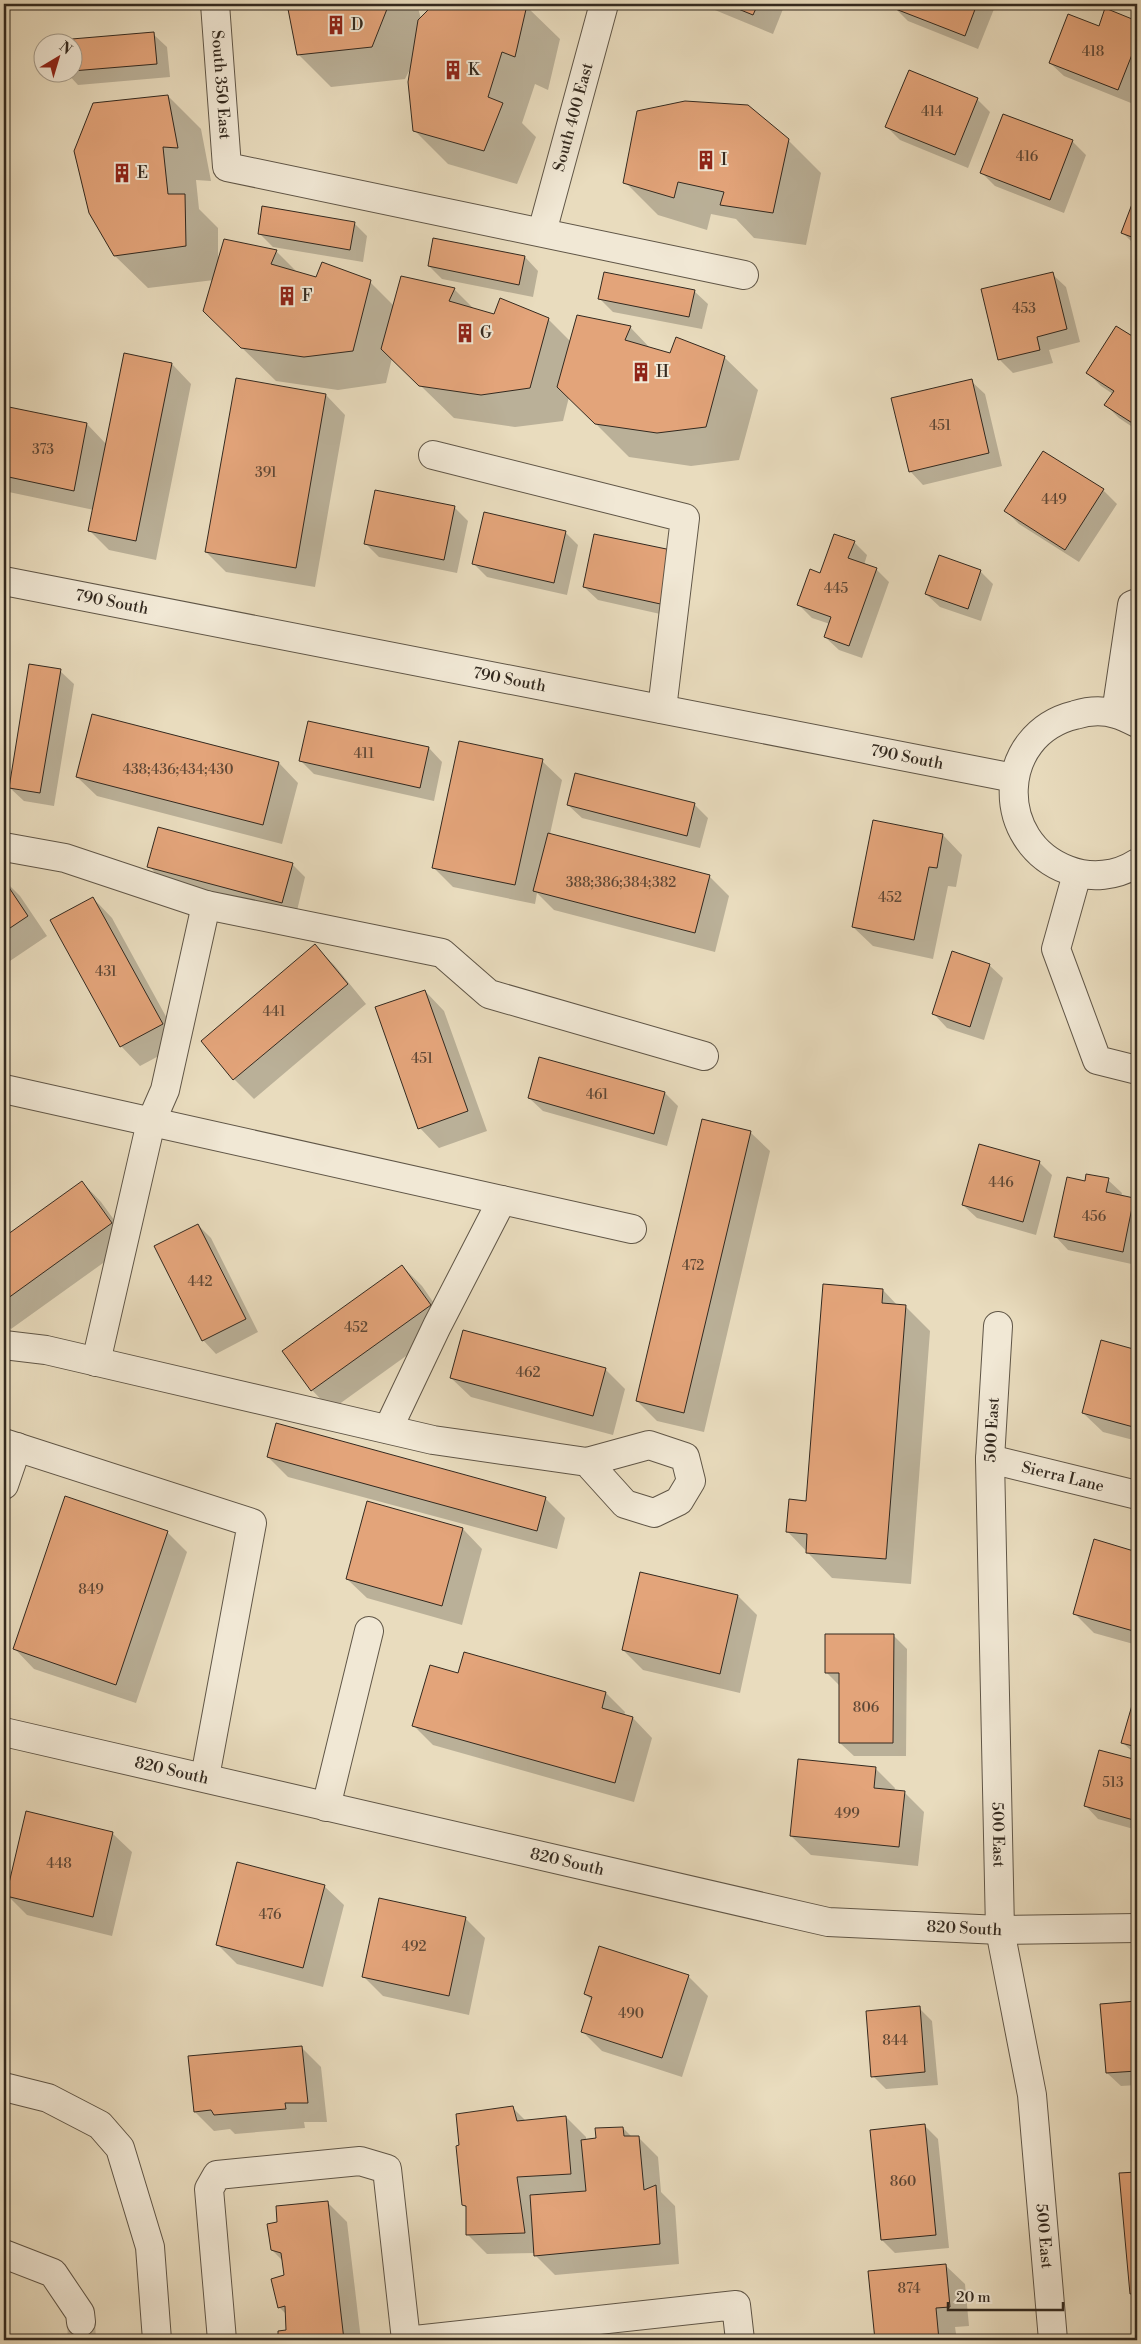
<svg xmlns="http://www.w3.org/2000/svg" width="1141" height="2344" font-family="'Libre Bodoni',serif">
<rect width="100%" height="100%" fill="#e9dcbe"/>
<filter id="stains"><feTurbulence type="fractalNoise" baseFrequency=".004" numOctaves="4"/><feColorMatrix values="0 0 0 0 .2 0 0 0 0 .09 0 0 0 0 .02 0 0 0 .5 -.17"/></filter>
<radialGradient id="worn" r=".72"><stop offset=".6" stop-color="#630" stop-opacity="0"/><stop offset="1" stop-color="#630" stop-opacity=".3"/></radialGradient>
<path fill="#0003" d="M289,4H417L421,19L436,4H518L526,6L560,39L548,90L535,84L522,123L536,137L517,184L448,164L415,131L412,65L405,79L331,87L298,54Z
M706,4H785L773,34L710,8Z
M896,4H996L978,49L908,21L895,8Z
M1106,10L1137,22V88L1131,103L1064,76L1050,63L1099,27Z
M153,34L167,47L170,77L78,85L66,72H72V42L62,41Z
M168,96L201,129L211,181L196,180L199,209L218,228V261L276,251L298,273L317,278L370,282L394,306L454,289L475,310L495,316L548,319L571,342L630,327L651,349L671,354L724,357L758,390L739,460L691,466L629,457L569,397L563,421L515,427L454,418L392,358L386,383L338,390L276,381L238,344L214,280L148,288L114,255Z
M977,99L990,112L968,168L900,140L887,127Z
M788,140L821,173L806,245L754,238L736,219L711,214L707,230L658,215L625,182Z
M1072,141L1086,155L1064,213L995,186L982,173Z
M1137,195V247L1123,233Z
M354,223L367,236L363,262L273,247L259,233Z
M525,257L538,271L533,297L442,279L429,266Z
M1052,274L1066,287L1080,342L1049,350L1053,363L1013,373L1000,360L983,290Z
M694,291L708,304L702,329L613,312L600,299Z
M1116,327L1137,341V430L1119,418L1106,405L1113,394L1101,386L1088,373Z
M172,364L191,384L156,560L109,550L90,531L94,510L4,491V407L87,424L107,445Z
M971,381L985,394L1002,466L923,485L910,471Z
M326,395L345,415L315,587L226,572L206,552Z
M1044,452L1103,490L1117,504L1079,562L1019,524L1006,511Z
M454,507L468,521L457,573L379,557L365,543Z
M565,532L578,545L567,595L487,577L474,564Z
M854,542L867,555L864,565L876,569L889,582L862,658L839,650L825,637L830,624L812,618L799,605L821,575Z
M675,553L678,618L598,600L584,587Z
M980,571L993,584L981,621L940,607L926,594Z
M60,671L74,684L54,806L24,801L10,788Z
M429,748L442,762L434,801L314,774L300,760Z
M542,761L562,780L550,834L709,876L729,896L715,952L554,910L537,893L535,904L453,887L434,868Z
M279,763L298,783L282,844L97,796L77,777Z
M694,804L708,818L700,848L582,818L568,805Z
M874,821L943,835L962,855L956,887L948,886L933,959L873,946L853,927Z
M292,864L305,877L296,915L162,880L149,866Z
M4,880L20,896L47,936L4,965Z
M93,898L112,918L181,1044L140,1066L121,1046Z
M315,946L335,966L366,1004L254,1099L234,1079L202,1041Z
M989,965L1003,978L984,1040L947,1028L934,1014Z
M425,991L444,1011L487,1131L439,1148L420,1128Z
M665,1093L678,1106L667,1146L543,1111L529,1098Z
M750,1132L770,1151L704,1432L657,1421L637,1401Z
M1039,1162L1052,1175L1036,1235L977,1218L963,1205Z
M1108,1180L1122,1193L1121,1197L1134,1199L1137,1203L1136,1265L1068,1250L1055,1236L1086,1182Z
M82,1182L101,1202L131,1243L11,1329L4,1321V1238Z
M198,1225L211,1238L258,1332L216,1354L203,1340Z
M402,1266L422,1286L449,1325L331,1410L312,1390L284,1352Z
M883,1290L898,1306H905L930,1331L911,1584L832,1578L787,1531L807,1502Z
M1102,1342L1137,1351V1441L1103,1432L1083,1413Z
M605,1369L625,1389L613,1435L471,1397L451,1378Z
M268,1457L545,1498L565,1518L557,1549L288,1477Z
M66,1498L168,1533L187,1552L136,1703L34,1669L15,1649Z
M368,1503L463,1529L482,1549L462,1625L367,1598L347,1579Z
M1095,1541L1137,1553V1645L1094,1633L1074,1613Z
M738,1596L757,1615L740,1693L643,1670L623,1650Z
M894,1636L907,1649L906,1756H854L840,1743L839,1685L826,1672Z
M458,1674L606,1693L625,1712L624,1716L633,1718L652,1738L634,1802L433,1745L413,1725Z
M1136,1697H1137V1756L1122,1742Z
M1100,1751L1137,1762V1830L1098,1819L1085,1805Z
M875,1768L895,1788L894,1791L904,1792L924,1812L918,1866L811,1855L791,1836Z
M112,1833L132,1852L112,1936L27,1915L7,1895Z
M324,1886L344,1905L323,1987L237,1964L218,1945Z
M465,1918L485,1938L469,2015L383,1996L363,1976Z
M688,1976L708,1996L682,2077L602,2051L582,2031L592,2000L585,1994Z
M1137,2003V2085L1121,2086L1107,2073L1101,2005Z
M919,2008L932,2021L938,2085L886,2089L873,2076Z
M301,2047L321,2067L327,2122H304L305,2128L235,2134L230,2129L214,2131L195,2112Z
M513,2108L526,2121L566,2117L586,2137V2140L598,2139L623,2128L632,2137H638L658,2157L661,2192L675,2206L679,2264L555,2275L536,2256L535,2253L487,2254L467,2234V2208L463,2205Z
M925,2126L938,2139L949,2248L895,2253L882,2240Z
M1137,2173V2300L1131,2293L1120,2174Z
M327,2202L347,2222L361,2340H280L279,2332L288,2331L287,2315L279,2307L285,2276L283,2261L272,2250L278,2223Z
M945,2265L965,2284L969,2326L955,2327L957,2340H876L870,2272Z"/>
<path fill="#e3a47a" stroke="#33291f" d="M287,4H389L372,47L297,55Z
M434,4L527,5L515,57L502,52L488,97L503,103L484,151L413,131L408,82L418,20Z
M726,4H758L753,15Z
M895,4H977L965,36L893,8Z
M1105,8L1137,21V42L1118,90L1049,63L1068,14L1099,26Z
M154,32L157,64L72,71V42H60V40Z
M909,70L978,98L955,155L885,127Z
M168,95L178,148L163,147L168,194H185L186,246L114,256L89,213L74,151L93,103Z
M685,101L748,105L789,139L773,213L720,205L724,192L678,182L674,198L623,183L637,111Z
M1003,114L1073,140L1050,200L980,173Z
M1137,191V239L1121,233Z
M262,206L355,222L350,250L258,234Z
M433,238L525,256L519,285L428,266Z
M224,239L277,250L271,264L316,277L322,262L371,280L353,351L304,357L241,348L203,311Z
M604,272L695,290L689,317L598,299Z
M1053,272L1067,329L1037,337L1040,350L998,360L981,289Z
M401,276L455,288L449,301L494,314L500,298L549,318L530,388L481,395L419,386L381,349Z
M577,315L631,326L625,340L670,353L676,337L725,356L706,427L657,433L595,424L557,387Z
M1116,326L1137,339V426L1104,405L1114,391L1086,373Z
M124,353L172,363L136,541L88,531Z
M236,378L326,394L296,568L205,552Z
M972,379L989,453L909,472L891,398Z
M4,406L87,423L74,491L4,476Z
M1043,451L1104,489L1065,550L1004,511Z
M375,490L455,506L444,560L364,544Z
M484,512L566,531L554,583L472,564Z
M594,534L676,551L665,605L583,587Z
M834,534L855,541L848,558L877,568L849,646L824,637L831,617L797,605L810,569L820,573Z
M939,555L981,570L968,609L925,594Z
M29,664L61,669L40,793L9,788Z
M92,714L279,762L263,825L76,777Z
M308,721L429,747L420,788L299,761Z
M459,741L543,759L515,885L432,868Z
M575,773L695,803L687,836L567,805Z
M873,820L943,834L937,868L929,867L914,940L852,927Z
M158,827L293,863L282,903L147,867Z
M548,833L710,875L695,933L533,891Z
M4,880L28,916L4,932Z
M93,897L163,1024L120,1047L50,920Z
M315,944L348,984L233,1080L201,1041Z
M952,951L990,964L970,1027L932,1014Z
M425,990L468,1111L418,1129L375,1007Z
M539,1057L665,1092L654,1134L528,1098Z
M702,1119L751,1131L684,1413L636,1401Z
M979,1144L1040,1161L1023,1222L962,1205Z
M1086,1174L1109,1178L1106,1192L1134,1198L1123,1252L1054,1237L1067,1177L1085,1181Z
M82,1181L112,1223L4,1301V1237Z
M198,1224L246,1319L202,1341L154,1246Z
M402,1265L431,1305L311,1391L282,1351Z
M823,1284L883,1289L882,1303L906,1305L886,1559L806,1553L807,1534L786,1532L789,1499L806,1501Z
M463,1330L606,1368L593,1416L450,1378Z
M1101,1340L1137,1350V1428L1082,1413Z
M276,1423L546,1497L537,1531L267,1457Z
M65,1496L168,1531L116,1685L13,1649Z
M367,1501L463,1528L442,1606L346,1579Z
M1094,1539L1137,1552V1632L1073,1614Z
M640,1572L738,1595L720,1674L622,1650Z
M825,1634H894L893,1743H839V1673H825Z
M464,1652L606,1692L602,1708L633,1717L615,1783L412,1726L430,1665L458,1673Z
M1135,1695L1137,1696V1747L1121,1743Z
M1099,1750L1137,1760V1821L1084,1806Z
M798,1759L876,1767L874,1788L905,1791L899,1847L790,1836Z
M26,1811L113,1832L93,1917L6,1896Z
M237,1862L325,1885L303,1968L216,1945Z
M379,1898L466,1917L449,1996L362,1977Z
M599,1946L689,1975L662,2058L581,2032L592,1997L584,1994Z
M1137,2001V2071L1106,2073L1100,2004Z
M920,2006L925,2072L871,2077L866,2011Z
M302,2046L308,2103H285L286,2109L214,2115L211,2110L194,2112L188,2056Z
M513,2106L517,2121L566,2116L571,2174L517,2177L525,2233L466,2235V2206L462,2205L456,2146L459,2145L456,2114Z
M925,2124L936,2235L881,2240L870,2130Z
M623,2127L624,2136H639L644,2190L656,2185L660,2244L534,2256L530,2195L586,2191L581,2140L596,2138L595,2128Z
M1137,2172V2293L1130,2294L1119,2173Z
M328,2201L344,2340H278V2331L286,2330L285,2306L278,2308L271,2279L284,2275L281,2253L271,2250L267,2224L277,2222L276,2206Z
M946,2264L950,2307L936,2308L939,2340H875L868,2271Z"/>
<g fill="none" stroke-linecap="round" stroke-linejoin="round">
<path stroke="#c5b89e" stroke-width="28" stroke-dasharray="28 14" stroke-linecap="butt" d="M81,2322L82,2340"/>
<defs>
<g id="minor">
<path id="s1" d="M215,4L227,167L744,275"/>
<path id="s2" d="M542,232L604,4"/>
<path d="M433,455L685,518L662,709"/>
<path id="s3" d="M4,581L1014,778"/>
<path d="M1116,713L1132,605L1137,603"/>
<path d="M1137,723C1131,720 1123,716 1116,714C1103,710 1088,711 1075,715C996,734 993,842 1068,870C1091,879 1117,876 1137,863"/>
<path d="M4,847L65,858L206,905L442,953L489,994L704,1056"/>
<path d="M1077,874L1056,949L1097,1060L1137,1070"/>
<path d="M4,1089L632,1229"/>
<path id="s4" d="M998,1326L990,1459L1000,1930L1032,2095L1053,2340"/>
<path d="M4,1345L46,1350L433,1440L587,1462L649,1445L685,1457L691,1481L679,1501L654,1513L625,1504L587,1462"/>
<path d="M96,1362L151,1122L165,1090L206,905"/>
<path d="M388,1429L437,1326L502,1200"/>
<path d="M4,1443L252,1523L205,1777"/>
<path id="s5" d="M990,1459L1137,1495"/>
<path d="M4,1485L17,1447"/>
<path id="s6" d="M4,1732L828,1922L1000,1930L1137,1928"/>
<path d="M326,1807L369,1631"/>
<path d="M4,2087L48,2098L100,2125L120,2148L150,2247L157,2340"/>
<path d="M4,2254L53,2273L80,2313L81,2322"/>
<path d="M222,2340L209,2189L217,2175L360,2161L387,2169L406,2340"/>
<path d="M415,2340L736,2305L740,2340"/>
</g>
</defs>
<use href="#minor" stroke="#605647" stroke-width="30"/>
<use href="#minor" stroke="#f1e8d5" stroke-width="28"/>
</g>
<defs>
<symbol id="building-bare" viewBox="-9 -9 18 18"><path d="M-4-6H4V6H1V3H-1V6H-4ZM-2.5-4.3h1.7v1.8h-1.7ZM.8-4.3h1.7v1.8H.8ZM-2.5-1h1.7V.8h-1.7ZM.8-1h1.7V.8H.8Z" fill="#8f2418" stroke="#f1e8d5" stroke-width="2.5" paint-order="stroke"/></symbol>
</defs>
<g fill-rule="evenodd">
<use href="#building-bare" x="322" y="11" width="28" height="28"/>
<use href="#building-bare" x="439" y="56" width="28" height="28"/>
<use href="#building-bare" x="692" y="146" width="28" height="28"/>
<use href="#building-bare" x="108" y="159" width="28" height="28"/>
<use href="#building-bare" x="273" y="282" width="28" height="28"/>
<use href="#building-bare" x="451" y="319" width="28" height="28"/>
<use href="#building-bare" x="627" y="358" width="28" height="28"/>
</g>
<g text-anchor="middle" dominant-baseline="central" stroke-width="4" stroke-linejoin="round" paint-order="stroke">
<g font-size="14" fill="#5f4836">
<text x="1093" y="52">418</text>
<text x="932" y="112">414</text>
<text x="1027" y="157">416</text>
<text x="1024" y="309">453</text>
<text x="940" y="426">451</text>
<text x="43" y="450">373</text>
<text x="266" y="473">391</text>
<text x="1054" y="500">449</text>
<text x="836" y="589">445</text>
<text x="364" y="754">411</text>
<text x="178" y="770">438;436;434;430</text>
<text x="621" y="883">388;386;384;382</text>
<text x="890" y="898">452</text>
<text x="106" y="972">431</text>
<text x="274" y="1012">441</text>
<text x="422" y="1059">451</text>
<text x="597" y="1095">461</text>
<text x="1001" y="1183">446</text>
<text x="1094" y="1217">456</text>
<text x="693" y="1266">472</text>
<text x="200" y="1282">442</text>
<text x="356" y="1328">452</text>
<text x="528" y="1373">462</text>
<text x="91" y="1590">849</text>
<text x="866" y="1708">806</text>
<text x="1113" y="1783">513</text>
<text x="847" y="1814">499</text>
<text x="59" y="1864">448</text>
<text x="270" y="1915">476</text>
<text x="414" y="1947">492</text>
<text x="631" y="2014">490</text>
<text x="895" y="2041">844</text>
<text x="903" y="2182">860</text>
<text x="909" y="2289">874</text>
</g>
<g font-size="16" fill="#33291f" stroke="#f1e8d5" text-anchor="start">
<text x="351" y="25">D</text>
<text x="468" y="70">K</text>
<text x="721" y="160">I</text>
<text x="137" y="173">E</text>
<text x="302" y="296">F</text>
<text x="480" y="333">G</text>
<text x="656" y="372">H</text>
</g>
<g font-size="16" fill="#33291f" stroke="#f1e8d5">
<text stroke="none"><textPath href="#s1" startOffset="81">South 350 East</textPath></text>
<text stroke="none"><textPath href="#s2" startOffset="119">South 400 East</textPath></text>
<text stroke="none"><textPath href="#s3" startOffset="110">790 South</textPath></text>
<text stroke="none"><textPath href="#s3" startOffset="515">790 South</textPath></text>
<text stroke="none"><textPath href="#s3" startOffset="920">790 South</textPath></text>
<text transform="translate(992 1430) rotate(-87)">500 East</text>
<text stroke="none"><textPath href="#s5" startOffset="75">Sierra Lane</textPath></text>
<text stroke="none"><textPath href="#s6" startOffset="172">820 South</textPath></text>
<text stroke="none"><textPath href="#s4" startOffset="509">500 East</textPath></text>
<text stroke="none"><textPath href="#s6" startOffset="578">820 South</textPath></text>
<text stroke="none"><textPath href="#s6" startOffset="982">820 South</textPath></text>
<text stroke="none"><textPath href="#s4" startOffset="914">500 East</textPath></text>
</g>
</g>
<rect width="1141" height="2344" fill="none" stroke="#e9dcbe" stroke-width="20"/>
<rect x="5" y="5" width="1131" height="2334" fill="none" stroke="#33291f" stroke-width="2.5"/>
<rect x="10" y="10" width="1121" height="2324" fill="none" stroke="#33291f"/>
<g transform="translate(58 58) rotate(38)"><circle r="24" fill="#f1e8d5" stroke="#a59c8c"/>
<path d="M0-4L9 19L0 12L-9 19Z" fill="#8f2418"/>
<text y="-8" font-size="14" font-weight="bold" text-anchor="middle" fill="#33291f">N</text>
</g>
<path d="M948 2302v8h115v-8" fill="none" stroke="#33291f" stroke-width="2.5"/>
<text x="956" y="2302" font-size="15" fill="#33291f" stroke="#f1e8d5" stroke-width="4" paint-order="stroke">20 m</text>
<rect width="100%" height="100%" filter="url(#stains)"/>
<rect width="100%" height="100%" fill="url(#worn)"/>
</svg>
